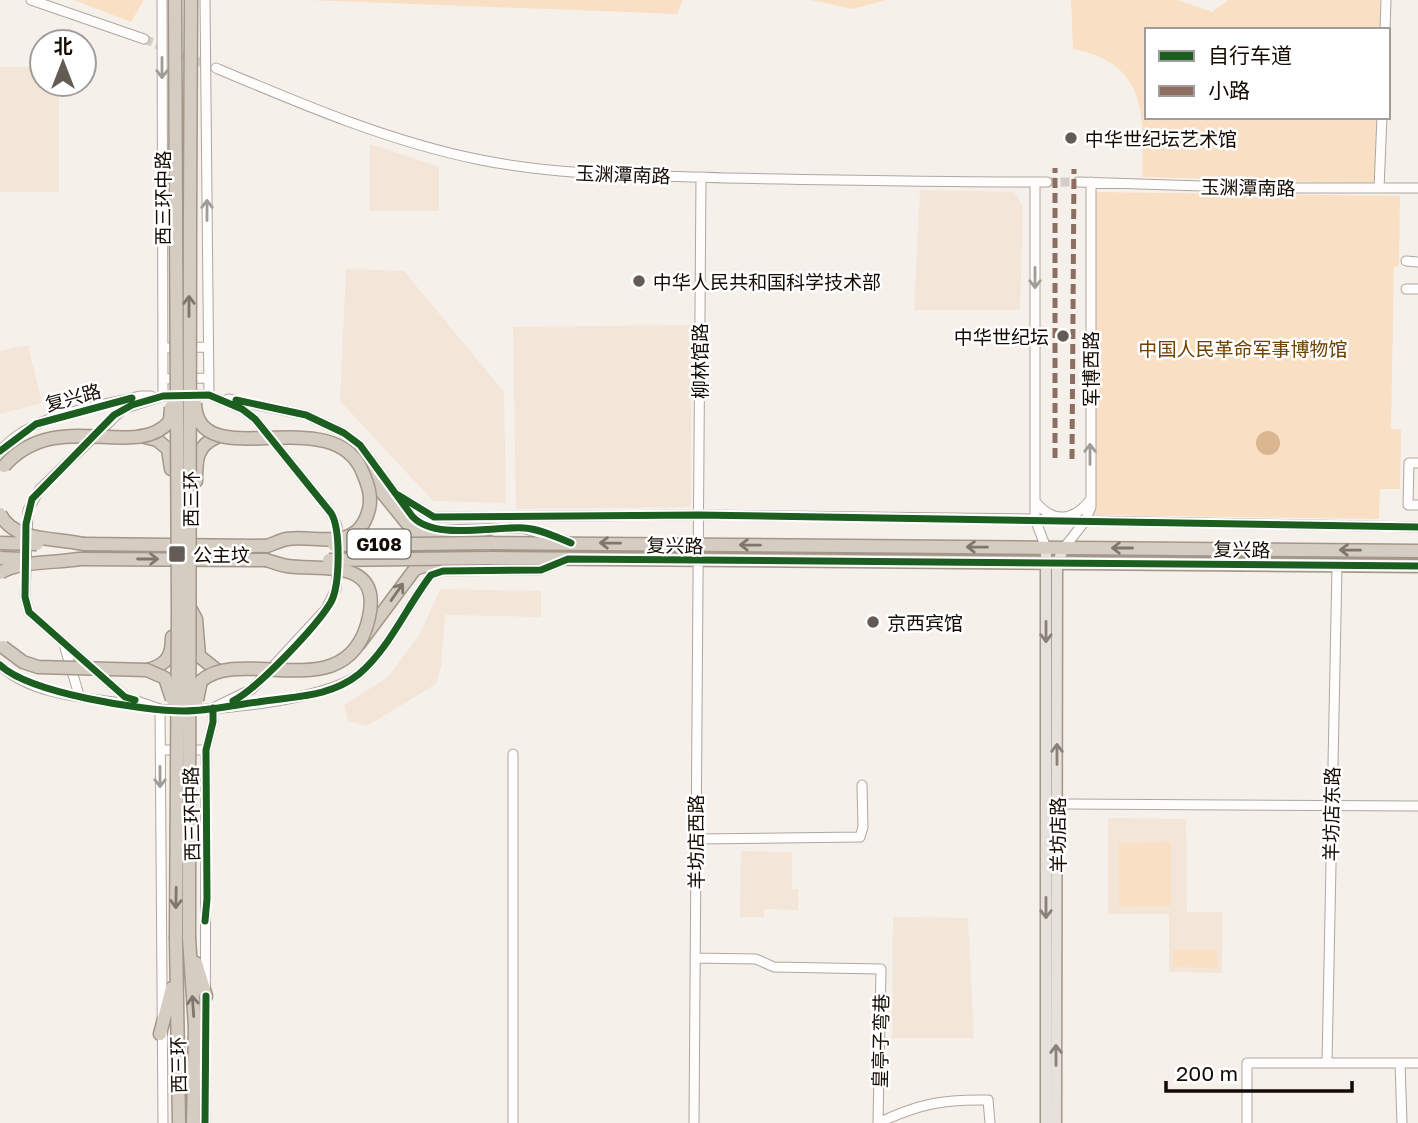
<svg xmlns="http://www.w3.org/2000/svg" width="1418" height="1123" font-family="'Golos Text','Noto Sans SC',sans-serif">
<rect width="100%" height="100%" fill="#f6f0ea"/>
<path fill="#f3e6d9" d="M0,67H42V84H59V192H0Z
M370,144L439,167V211H370Z
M920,190L1014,192L1023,206L1020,310H914Z
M346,269L404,271L504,392L506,503L433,501L340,401Z
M691,325V507L516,509L513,327Z
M28,345L42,403L0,414V351Z
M440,589L541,591V617L445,615L441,667L436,684L367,726L348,721L344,705L388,677L420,634Z
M1108,818L1186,819L1187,912H1222V973L1169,972V914H1108Z
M741,851L792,852V889H798V910L764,909V917H740Z
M893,917L968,918L974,1038H892Z"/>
<path fill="#f9e0c5" d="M74,0H144L131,22Z
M309,0H683L677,14Z
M811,0H886L852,9Z
M1071,0H1178L1212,12L1228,0H1380V30H1147V117H1379V184L1142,177C1144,115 1147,63 1073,49Z
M1095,192L1400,196L1399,266L1394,267L1391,429L1401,430L1400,489H1380L1379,519L1090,515Z
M1171,842V906L1119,907L1118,843Z
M1173,950H1217L1218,968L1173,967Z"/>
<path fill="#d9b690" d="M1256 443a12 12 0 1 1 24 0a12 12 0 1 1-24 0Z"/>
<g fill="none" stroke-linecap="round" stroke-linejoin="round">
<path stroke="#d4cec7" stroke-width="9" stroke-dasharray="9 4.5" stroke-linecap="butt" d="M144,39L210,66
M1047,182H1078"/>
<defs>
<path id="minor" d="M31,0L144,39
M162,0L163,396
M205,0L209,395
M1385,30L1386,0
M216,68C301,104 390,142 481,160C561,176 643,175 724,178C831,180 939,182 1047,182
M1035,182V519L1046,548
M1078,182L1263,188H1418
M1379,188L1382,117
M1406,261L1418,262
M1406,289H1418
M163,348L208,347
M163,379L209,378
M228,399L306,415L344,433L360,445L412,516L424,526L439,530L522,528L567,541
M0,451C33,413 94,408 140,396H151
M1418,463H1409L1408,505H1418
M398,495L434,517L698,515L1035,519
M1035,501C1052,523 1073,522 1090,500
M1085,521L1418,527
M1064,548L1085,521L1091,507V182
M65,648L79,695
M0,665C33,697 93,698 136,705
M213,708L252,689L326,609L336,589L337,566
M157,709C199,714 326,701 359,674C389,649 407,606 431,575L443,571L541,570L563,561
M160,709L125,697L29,612L25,597L28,510L40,489L123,409L163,396L209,395L242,409L255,419L331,513L337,526V542
M160,709L163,1123
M160,750H206
M513,754V1123
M1067,804L1418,806
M695,839L860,837L863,827L862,785
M695,958L756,959L774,967L881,969L878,1123C919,1104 943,1099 988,1100L990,1123
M1327,1063L1337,566
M1400,1063L1402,1123
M205,1123L206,750L213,722V708
M694,1123L701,177
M1247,1123V1063H1418"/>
<path id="major" d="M1046,548V1123
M1056,1123L1057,563L1064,548"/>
<path id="highway" d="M175,0L176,220
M190,221L191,0
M141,436L157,440L168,449L171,469
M360,465L415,533C432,542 468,536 492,543L1418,551
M196,481C196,460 196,446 217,437
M83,544L267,546
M79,559L266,560
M481,561L491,558L1418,566
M190,608L196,619L199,656L218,671
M359,644L415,569L424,566L464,564
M147,670C167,665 172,656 172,637
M176,938L179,1123
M189,938L195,1027L193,1123
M196,963L206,996
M160,1034L172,988"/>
</defs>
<use href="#minor" stroke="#aea7a0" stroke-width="11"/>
<use href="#major" stroke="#a39789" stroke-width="13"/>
<use href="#highway" stroke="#a39789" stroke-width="15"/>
<use href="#minor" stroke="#fefdfc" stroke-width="9"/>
<use href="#major" stroke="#e6e1da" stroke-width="10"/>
<use href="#highway" stroke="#d6cdc2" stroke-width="12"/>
<defs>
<path id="highway-bridge" d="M176,220L178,609L176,938
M195,403C197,478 334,398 363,473C368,485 372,496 369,509C366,521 359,533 346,537C328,543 306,536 287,539C281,540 273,544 267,546
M4,466C57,406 136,462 170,421L171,407
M0,514C15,543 55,537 83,544
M0,543L37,544
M334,545L492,543
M0,558L23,559
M329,560L491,558
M0,573C16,561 57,563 79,559
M3,647L23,662L38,667L147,670L165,678L172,699
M197,700L201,681C243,644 349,711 369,617C382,557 320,571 287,566C280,565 273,562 266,560
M189,938L190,221"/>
</defs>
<use href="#highway-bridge" stroke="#a39789" stroke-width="15" stroke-linecap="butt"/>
<use href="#highway-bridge" stroke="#d6cdc2" stroke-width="12"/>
<path stroke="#8d6e63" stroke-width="5" stroke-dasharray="10 5" stroke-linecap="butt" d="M1055,458V168
M1072,459L1074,169"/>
<defs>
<path id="cycleway" d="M236,400L306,415L344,433L360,445L412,516C434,541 492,526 524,528C540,529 556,537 571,543
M0,451L36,424L132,398
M398,495L434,517L698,515L1418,527
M0,665C29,693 143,711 184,711C208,711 234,705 258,702C293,696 329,698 359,674C389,649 407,606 431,575L443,571L541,570L568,559L1418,566
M135,700L125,697L29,612L25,597L26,524L32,499L114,415L132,405L163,396L209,395L242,409L255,419L331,513C341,529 340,585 331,602C317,626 257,689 233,701
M205,921L207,899L206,750L213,722V708
M205,1123L206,996"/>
</defs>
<use href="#cycleway" stroke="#fff" stroke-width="11"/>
<use href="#cycleway" stroke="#1b5e20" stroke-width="7"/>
</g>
<defs><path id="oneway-shaft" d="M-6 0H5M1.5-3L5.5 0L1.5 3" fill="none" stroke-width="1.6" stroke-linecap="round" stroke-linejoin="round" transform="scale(1.75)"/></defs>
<g stroke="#a09c98">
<use href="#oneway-shaft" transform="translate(162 68) rotate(90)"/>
<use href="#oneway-shaft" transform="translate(207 210) rotate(-90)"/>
<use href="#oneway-shaft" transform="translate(1035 278) rotate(90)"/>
<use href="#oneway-shaft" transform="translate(1090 454) rotate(-90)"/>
<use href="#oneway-shaft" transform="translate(160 777) rotate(90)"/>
</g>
<g stroke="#7f766c">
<use href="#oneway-shaft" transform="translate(189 306) rotate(-90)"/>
<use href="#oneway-shaft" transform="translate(610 543) rotate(-179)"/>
<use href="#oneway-shaft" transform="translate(750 545) rotate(-179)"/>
<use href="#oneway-shaft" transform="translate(977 547) rotate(-179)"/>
<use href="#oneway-shaft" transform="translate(1122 548) rotate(-180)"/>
<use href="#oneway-shaft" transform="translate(1350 550) rotate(-179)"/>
<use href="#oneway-shaft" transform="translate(148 559)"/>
<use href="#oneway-shaft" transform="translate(397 592) rotate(-55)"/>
<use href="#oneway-shaft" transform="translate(176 898) rotate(91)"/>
<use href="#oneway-shaft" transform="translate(193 1006) rotate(-94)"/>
</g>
<g stroke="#888179">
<use href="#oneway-shaft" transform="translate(1046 632) rotate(90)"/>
<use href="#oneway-shaft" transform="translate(1057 754) rotate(-90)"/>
<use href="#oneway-shaft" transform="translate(1046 908) rotate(90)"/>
<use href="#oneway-shaft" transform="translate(1056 1055) rotate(-90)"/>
</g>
<g fill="#635b54" stroke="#fff" stroke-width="2.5">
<circle cx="1071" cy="138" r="7"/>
<circle cx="639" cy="281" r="7"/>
<circle cx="1063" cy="336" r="7"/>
<rect x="168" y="545" width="18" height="18" rx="3.5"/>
<circle cx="873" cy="622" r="7"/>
</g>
<g text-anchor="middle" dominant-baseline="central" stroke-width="5" stroke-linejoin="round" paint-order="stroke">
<rect fill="#fff" stroke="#5a544f" stroke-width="2" x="347.5" y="529.5" width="63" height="29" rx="5"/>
<g font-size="18" font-weight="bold" fill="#140b03">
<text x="379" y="544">G108</text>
</g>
<g font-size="19" fill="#140b03" stroke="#fff" text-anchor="start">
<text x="1085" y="138">中华世纪坛艺术馆</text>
<text x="653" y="281">中华人民共和国科学技术部</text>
<text x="1049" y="336" text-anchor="end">中华世纪坛</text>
<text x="193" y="554">公主坟</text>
<text x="887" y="622">京西宾馆</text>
</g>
<g font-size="19" fill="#140b03" stroke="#fff">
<text transform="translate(623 174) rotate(2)">玉渊潭南路</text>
<text transform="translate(1248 187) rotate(1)">玉渊潭南路</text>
<text transform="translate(162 198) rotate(-90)">西三环中路</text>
<text transform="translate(699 361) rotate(-90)">柳林馆路</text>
<text transform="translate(1090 369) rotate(-90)">军博西路</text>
<text transform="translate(73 397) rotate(-15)">复兴路</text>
<text transform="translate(190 499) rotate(-90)">西三环</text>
<text transform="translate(675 545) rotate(1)">复兴路</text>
<text transform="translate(1242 549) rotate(1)">复兴路</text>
<text transform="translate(191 814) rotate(-91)">西三环中路</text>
<text transform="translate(1331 814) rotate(-89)">羊坊店东路</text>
<text transform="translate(1057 835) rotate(-90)">羊坊店路</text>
<text transform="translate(695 842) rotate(-90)">羊坊店西路</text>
<text transform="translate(880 1041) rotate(-89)">皇亭子弯巷</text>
<text transform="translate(178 1065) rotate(-91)">西三环</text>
</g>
<g font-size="19" fill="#6e4100" stroke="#fff">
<text x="1243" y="348">中国人民革命军事博物馆</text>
</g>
</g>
<rect x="1145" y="28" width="245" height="91" fill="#ffffff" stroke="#a19d9a" stroke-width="2"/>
<rect x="1159" y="51" width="35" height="10" fill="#1b5e20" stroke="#a19d9a" stroke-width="2"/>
<text x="1208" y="63" font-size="21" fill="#140b03">自行车道</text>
<rect x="1159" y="86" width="35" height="10" fill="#8d6e63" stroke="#a19d9a" stroke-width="2"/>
<text x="1208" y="98" font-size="21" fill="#140b03">小路</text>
<g transform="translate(63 63)"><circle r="33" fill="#ffffff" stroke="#a19d9a" stroke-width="2"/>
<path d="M0-5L12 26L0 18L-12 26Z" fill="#635b54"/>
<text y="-10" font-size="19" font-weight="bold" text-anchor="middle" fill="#140b03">北</text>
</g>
<path d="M1166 1081v10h186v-10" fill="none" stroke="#140b03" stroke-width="3.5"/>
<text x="1176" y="1081" font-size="21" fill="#140b03" stroke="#ffffff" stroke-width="5" paint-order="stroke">200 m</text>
</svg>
